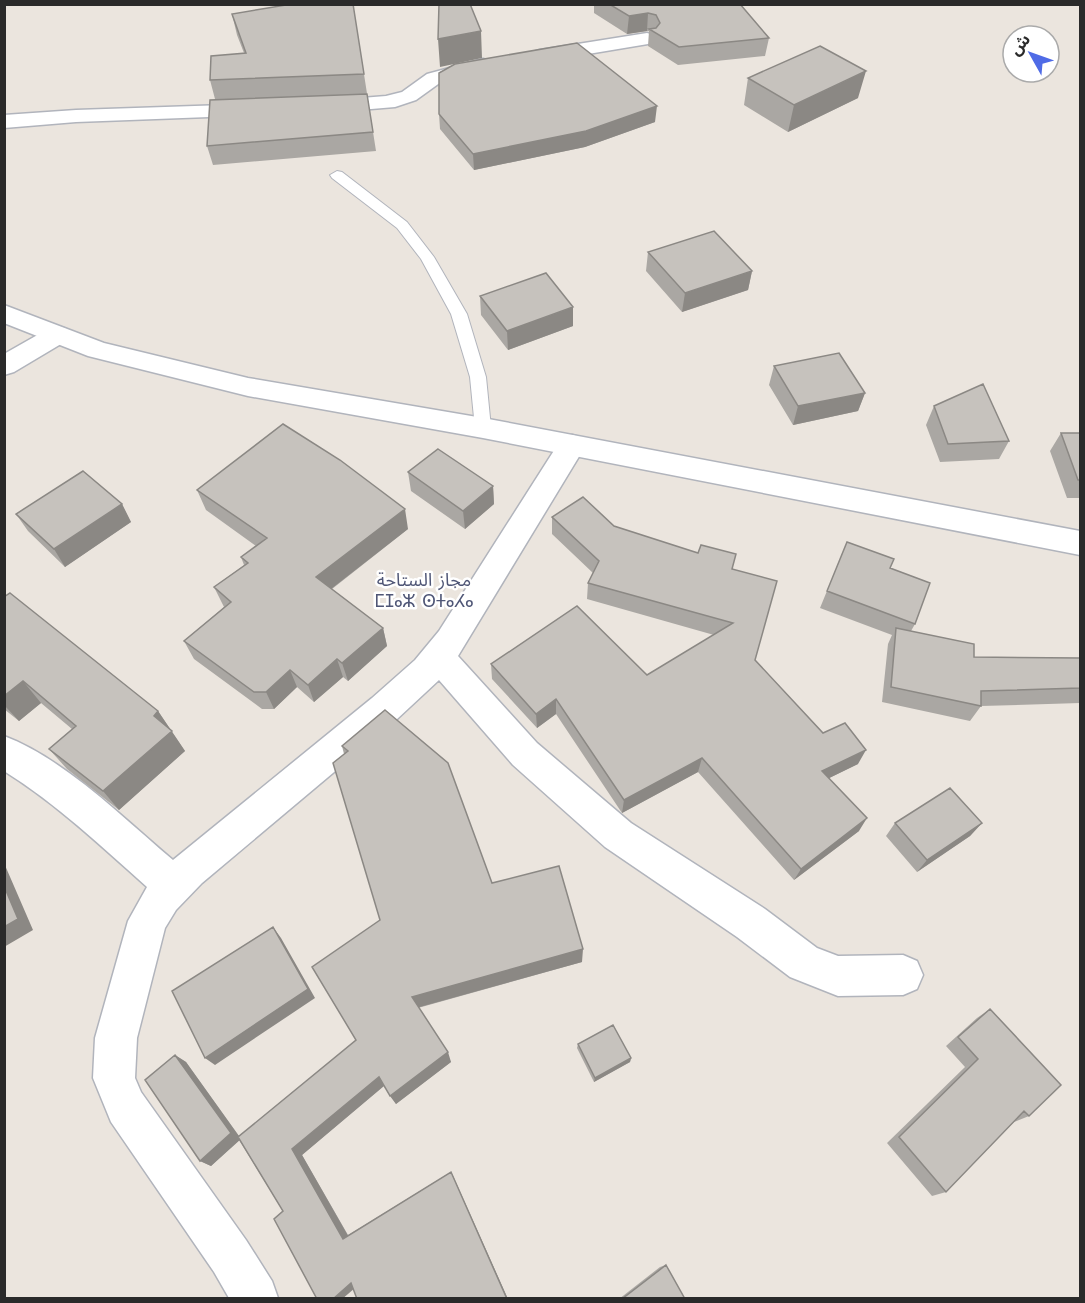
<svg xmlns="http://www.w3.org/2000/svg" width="1085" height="1303" font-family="'Work Sans','Noto Sans Arabic','Noto Sans Tifinagh',sans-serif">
<rect width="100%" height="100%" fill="#ebe5de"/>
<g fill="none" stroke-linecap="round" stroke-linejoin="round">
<defs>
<path id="lane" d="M337,171L342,172L407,222L434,257L467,314L486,377L491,428L489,432H477L475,428L470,377L451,314L421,259L397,228L332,178L330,175Z"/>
<path id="street" d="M647,33L654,35L657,39L654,43L540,62L533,60L530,56L533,52L540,50Z
M483,59L490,61L493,65L490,69L441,82L416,100L395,107L324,113L316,112L313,107L316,102L324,101L386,96L402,92L427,74Z
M254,104L262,105L265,110L262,115L76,122L4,128V115L76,110Z
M57,326L66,329L70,335L66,341L14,372L4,375V354L48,329Z
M572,435L582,438L586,445L458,656L537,743L631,823L765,909L817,948L838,956L903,955L917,961L923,975L917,989L903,995L838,996L790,977L737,937L605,847L513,765L439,680L396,720L202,883L176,910L165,928L137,1038L135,1078L141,1092L246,1240L272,1281L278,1298H229L214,1272L111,1122L93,1078L95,1038L128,921L147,887C101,846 57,804 4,771V736C65,759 124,819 173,860L372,698L415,660L439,631L562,438Z"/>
<path id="secondary" d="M4,305L104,343L248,378L483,418L1080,531V555L483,438L248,396L88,356L4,323Z"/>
</defs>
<use href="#lane" stroke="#b1b4bc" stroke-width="2"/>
<use href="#street" stroke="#b1b4bc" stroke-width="3"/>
<use href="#secondary" stroke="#b1b4bc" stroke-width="3"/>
<use href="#lane" fill="#fff" fill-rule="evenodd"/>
<use href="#street" fill="#fff" fill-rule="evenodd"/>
<use href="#secondary" fill="#fff" fill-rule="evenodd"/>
</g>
<path fill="#aaa7a3" d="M353,4L376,151L213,165L207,146L215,99L210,80L244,53L237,35L232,14Z
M594,4H740L769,38L765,56L678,65L648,46L649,31H647L627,34L594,13Z
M748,78L858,98L788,132L744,105Z
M439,114L655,122L585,147L474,170L440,129Z
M648,252L752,271L748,290L682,312L646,271Z
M480,296L573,326L508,350L481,315Z
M774,366L865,393L858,411L793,425L769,385Z
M934,406L1009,441L999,459L940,462L926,425Z
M1061,433H1080V498H1067L1050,451Z
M408,472L493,486L494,504L465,529L411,491Z
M197,490L408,529L332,589L383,628L387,646L348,681L343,677L314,702L297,687L274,709H262L194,659L184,641L224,607L214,587L244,565L241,557L256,546L206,510Z
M122,504L131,522L65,567L28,531L16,514Z
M552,517L614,526L732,569L755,660L823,733L858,764L829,778L859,831L794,880L698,772L622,813L556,714L537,728L492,679L491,664L647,675L714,635L587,599L588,583L593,573L552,534Z
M847,542L890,568L915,624L911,631L974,657L1080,658V703L981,706L970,721L882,702L888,644L892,635L820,608Z
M4,597L158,711L185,751L119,810L67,769L49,749L72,729L41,703L19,721L4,709Z
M342,746L492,883L582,962L418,1008L451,1062L396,1104L384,1086L302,1155L348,1235L451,1172L454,1178L354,1289L342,1299H317L283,1211L239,1140L211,1166L200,1161L175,1055L186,1062L239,1136L356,1040L380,920L344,754Z
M895,823H982L970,836L917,872L886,836Z
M990,1009L1029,1116L1014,1122L946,1192L932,1196L887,1143L965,1067L946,1046L977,1018Z
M578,1044L631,1058L630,1062L594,1082L577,1048Z
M666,1265L685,1299H619L660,1267Z"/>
<path fill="#8b8884" d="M648,13L647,31L627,34L629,16Z
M481,31L482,58L440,67L438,39Z
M866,71L858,98L788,132L794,105Z
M657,106L655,122L585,147L474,170L473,154Z
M752,271L748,290L682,312L685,293Z
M573,307V326L508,350L507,331Z
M865,393L858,411L793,425L798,406Z
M493,486L494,504L465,529L463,511Z
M122,504L131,522L65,567L54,549Z
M405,509L408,529L322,596L316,577Z
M383,628L387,646L348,681L342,663Z
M337,659L343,677L314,702L308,685Z
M290,670L297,687L274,709L266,692Z
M23,681L41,703L19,721L4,705V696Z
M556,699V714L537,728L536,714Z
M158,711L185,751L119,810L103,791L154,716Z
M866,750L858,764L815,785L822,771Z
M702,758L698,772L622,813L624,800Z
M867,818L859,831L794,880L801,869Z
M982,823L970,836L917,872L927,860Z
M4,863L33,930L4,947Z
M273,927L281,938L315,998L215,1065L205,1058Z
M583,949L582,962L416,1008L412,997Z
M448,1052L451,1062L396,1104L390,1096Z
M175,1055L186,1062L241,1139L211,1166L200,1161Z
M631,1058L630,1062L594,1082L595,1078Z
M379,1077L385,1085L302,1155L351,1241L343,1239L292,1149Z
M451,1172L454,1178L508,1299H507Z
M351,1283L359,1284L342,1299H333Z"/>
<path fill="#c6c2bd" stroke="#8b8884" stroke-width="1.5" d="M292,4H353L364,74L210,80L211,56L246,53L232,14Z
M439,4H470L481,31L438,39Z
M609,4H740L769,38L679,47L649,29L656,28L660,23L656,15L648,13L629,16Z
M577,43L657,106L586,131L473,154L439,114V73L455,64Z
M820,46L866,71L794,105L748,78Z
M367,94L373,132L207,146L210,100Z
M714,231L752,271L685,293L648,252Z
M546,273L573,307L507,331L480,296Z
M839,353L865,393L798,406L774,366Z
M983,384L1009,441L948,444L934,406Z
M283,424L340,460L405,509L316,577L383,628L342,663L337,659L308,685L290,670L266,692H254L184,641L231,602L214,587L248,563L241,557L267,538L197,490Z
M1061,433H1080V480H1078Z
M438,449L493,486L463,511L408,472Z
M83,471L122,504L54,549L16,514Z
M583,497L614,526L698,553L701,545L736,554L732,569L777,581L755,660L823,733L845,723L866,750L822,771L867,818L801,869L702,758L624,800L556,699L536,714L491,664L577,606L647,675L733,623L588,583L599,561L552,517Z
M847,542L894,559L890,568L930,583L915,624L827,591Z
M10,593L158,711L154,716L172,731L103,791L49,749L76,726L23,681L4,696V597Z
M896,628L974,644V657L1080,658V688L981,691V706L891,687Z
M385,710L448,763L492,883L559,866L583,949L412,997L448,1052L390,1096L379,1077L292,1149L343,1239L451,1172L507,1299H357L351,1283L333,1299H317L274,1219L283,1211L238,1137L356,1040L312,967L380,920L333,763L348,751L342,746Z
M950,788L982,823L927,860L895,823Z
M4,886L18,919L4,927Z
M273,927L308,989L205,1058L172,991Z
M990,1009L1061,1085L1029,1116L1024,1111L946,1192L899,1137L978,1059L958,1037Z
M613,1025L631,1058L595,1078L578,1044Z
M175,1055L231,1133L200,1161L145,1080Z
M666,1265L685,1299H622Z"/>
<g text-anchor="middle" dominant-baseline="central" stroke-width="5" stroke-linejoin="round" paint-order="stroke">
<g font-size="18" fill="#4f5676" stroke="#fff">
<text x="424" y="579">مجاز الستاحة<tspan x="424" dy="21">ⵎⵊⴰⵣ ⵙⵜⴰⵃⴰ</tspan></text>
</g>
</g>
<rect width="1085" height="1303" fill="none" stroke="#2a2a2a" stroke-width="12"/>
<g transform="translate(1031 54) rotate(310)"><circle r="28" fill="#ffffff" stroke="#aaaaaa" stroke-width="1.5"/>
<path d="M0-4.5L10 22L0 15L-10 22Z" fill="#4f6be6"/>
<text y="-9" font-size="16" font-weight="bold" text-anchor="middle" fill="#2a2a2a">ش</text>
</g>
</svg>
